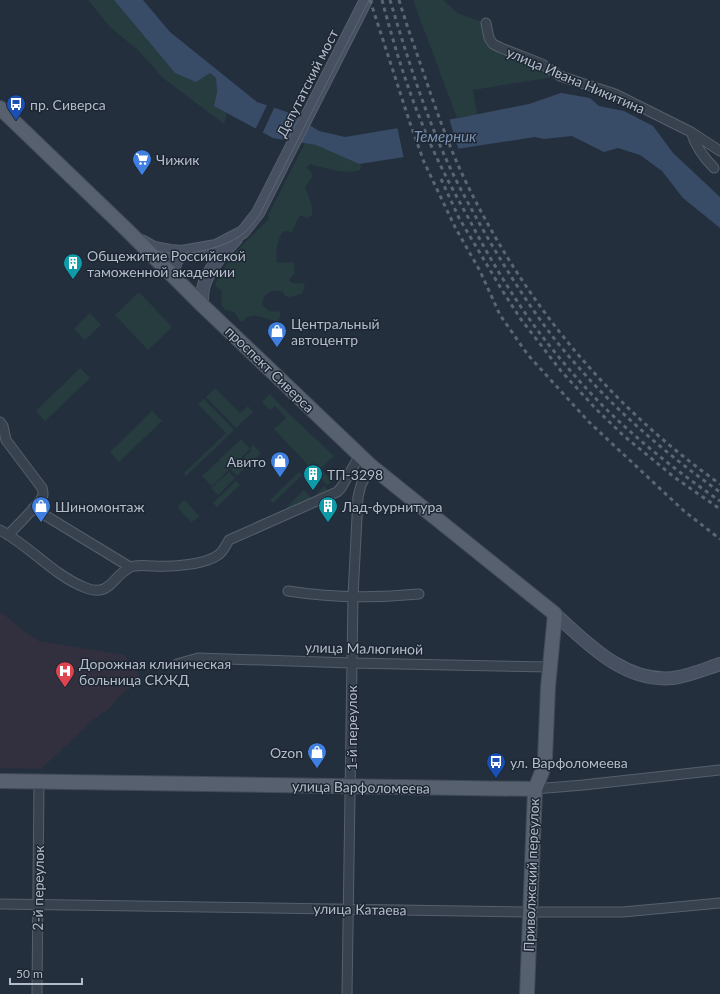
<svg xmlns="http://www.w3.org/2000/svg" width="720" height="994" font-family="Lato,sans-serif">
<rect width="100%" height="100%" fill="#242f3e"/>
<path fill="#32303f" d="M0,612L38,641L124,655L142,679L118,697L110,708L94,719L41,769L0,768Z"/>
<path fill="#263c3f" d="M88,0H114L175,73H210L216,78L217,92L214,105L227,113L224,124L163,78L138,50L111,28Z
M413,0H443L459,14L486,23L489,38L560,76L473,90L477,115L457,118Z
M305,143L316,145L359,164L361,166L360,170C348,175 323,168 310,164L307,168L312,173V177L305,187C308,195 314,206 312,215L307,218L300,215L292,232L284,231C277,237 274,256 278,263L291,262L294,263L295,273L289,280C293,286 300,281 305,285L302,294L289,297L285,296L283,292C273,288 261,293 263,306L269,311L280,312V317L278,321C266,321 252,309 243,321H240L234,312L225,310L221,303L222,291L215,286L216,282L233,254L266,222L269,218L268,215Z
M139,292L172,327L148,350L115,315Z
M90,313L101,325L85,340L74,329Z
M80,368L90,378L45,421L36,411Z
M215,388L240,413L248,406L253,412L236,428L206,397Z
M270,394L288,413L334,456L321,468L314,461L309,466L274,429L286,418L275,406L270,410L262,402Z
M204,399L234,430L186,476L184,473L226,433L198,404Z
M152,411L162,421L119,462L110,452Z
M241,439L250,449L212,486L202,476L217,462L218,463L220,461L219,460Z
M253,445L261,453L237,476L231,470L252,450L250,448Z
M314,462L332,481L327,485L309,467Z
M229,472L235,478L218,495L211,488Z
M299,472L302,475L273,503L270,500Z
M236,481L240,485L217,507L213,503Z
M324,486L330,492L285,509L304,490L312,499Z
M183,501H186L198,515L199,517L193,521L191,522L178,508V506Z"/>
<path fill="#394c67" d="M114,0H143L170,32L257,102L290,113L319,131L345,137L464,117L529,104L561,93L590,98L599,106L624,111L653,126L673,153L720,197V228L683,198L662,171L640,155L618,148L604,152L572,136L544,139L535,137L359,164L316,145L273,138L214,106L217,92L216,78L210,73L196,82L175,73Z"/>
<path fill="#242f3e" d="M268,103L275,106L262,134L255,130Z
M449,118L459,151L404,159L397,126Z"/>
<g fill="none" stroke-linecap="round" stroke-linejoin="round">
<defs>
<path id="street" d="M486,23L489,38L493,44L501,48L542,64L560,76L615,94L691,132L720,151
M691,132C696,147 704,158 714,168
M0,422L3,426L6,440L42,488C43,490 43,493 43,495C41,502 15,528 8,535
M33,508L130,567
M0,530C30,546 53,575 86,588C110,597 112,577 129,568C135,564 146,566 153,566C170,567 205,565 218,555C223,552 226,545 229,540L337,492L341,488L360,455
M288,591C332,598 376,598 419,594
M177,664L198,658L351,663L550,667
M535,789L583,785L720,770
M0,904L530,912H623L720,903
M37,994L39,782
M347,994L353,596L358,497L361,485L371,466"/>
<path id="secondary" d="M141,241L154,248L170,251L182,252L216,246L243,232L258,213L366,0
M173,276L175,263L182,252
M202,305C202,299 202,294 203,289C207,270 224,252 236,239
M555,614C587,643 624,683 673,678C689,676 705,669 720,664"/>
<path id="primary" d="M0,108L129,232L202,305L371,466L555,614L548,687L545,759L542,772L535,789L527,994
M0,781L535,789"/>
</defs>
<use href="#street" stroke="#565f6c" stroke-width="11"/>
<use href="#secondary" stroke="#565f6c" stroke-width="14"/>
<use href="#primary" stroke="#414a57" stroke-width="16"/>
<use href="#street" stroke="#38414e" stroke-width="9"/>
<use href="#secondary" stroke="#465061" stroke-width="12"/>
<use href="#primary" stroke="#56606e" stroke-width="14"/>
<path stroke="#5a6575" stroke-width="1" d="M0,111L135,240C141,244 147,248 154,250C179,259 223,250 244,233C250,228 255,221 260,214L369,0"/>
<path stroke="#5a6575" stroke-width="3" stroke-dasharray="4 4" stroke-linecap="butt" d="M370,0L410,123L424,162L455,227L480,271L500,315L528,355L589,422L684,511L720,539
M382,0C393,41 405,82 421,121C434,155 451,187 469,219C484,248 501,277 519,304C543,340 572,374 602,405C638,441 678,472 720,501
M390,0C408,60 428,124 456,180C472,211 489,241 507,270C527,302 548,333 573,361C616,411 666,454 720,492
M399,0C408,30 419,59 429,89C439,118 450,148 463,176C523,301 607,404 720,484
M441,179L459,218L502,290L520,318L561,371L597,410L624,436L674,477L720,509"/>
</g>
<defs>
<symbol id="bus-pin" viewBox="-11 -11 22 30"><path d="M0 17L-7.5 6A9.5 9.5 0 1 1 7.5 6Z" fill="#1a4fb4" stroke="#1d2633"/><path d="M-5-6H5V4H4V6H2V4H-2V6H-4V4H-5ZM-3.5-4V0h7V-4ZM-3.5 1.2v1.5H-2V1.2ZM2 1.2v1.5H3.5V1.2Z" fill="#fff"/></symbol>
<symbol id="supermarket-pin" viewBox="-11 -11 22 30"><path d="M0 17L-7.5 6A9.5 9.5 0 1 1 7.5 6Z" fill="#3f7fe0" stroke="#1d2633"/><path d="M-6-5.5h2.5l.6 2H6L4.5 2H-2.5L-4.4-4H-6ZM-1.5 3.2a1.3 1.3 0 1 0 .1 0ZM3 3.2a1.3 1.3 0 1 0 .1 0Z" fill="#fff"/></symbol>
<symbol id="building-pin" viewBox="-11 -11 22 30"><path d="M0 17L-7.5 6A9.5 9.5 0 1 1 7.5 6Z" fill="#0f9aa8" stroke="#1d2633"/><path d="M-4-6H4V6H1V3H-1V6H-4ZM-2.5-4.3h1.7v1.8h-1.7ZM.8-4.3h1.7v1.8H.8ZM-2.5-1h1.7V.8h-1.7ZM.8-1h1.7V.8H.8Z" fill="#fff"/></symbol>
<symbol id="shop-pin" viewBox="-11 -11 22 30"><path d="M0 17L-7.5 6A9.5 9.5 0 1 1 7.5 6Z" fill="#3f7fe0" stroke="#1d2633"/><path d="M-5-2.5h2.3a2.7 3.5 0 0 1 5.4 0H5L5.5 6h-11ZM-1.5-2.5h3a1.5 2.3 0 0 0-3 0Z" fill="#fff"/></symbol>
<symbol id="hospital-pin" viewBox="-11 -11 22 30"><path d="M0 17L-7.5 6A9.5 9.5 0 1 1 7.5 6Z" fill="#e0444e" stroke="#1d2633"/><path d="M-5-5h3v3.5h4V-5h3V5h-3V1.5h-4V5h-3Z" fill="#fff"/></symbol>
</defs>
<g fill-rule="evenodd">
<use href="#bus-pin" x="5" y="93" width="22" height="30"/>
<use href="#supermarket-pin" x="131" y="148" width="22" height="30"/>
<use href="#building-pin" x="62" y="252" width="22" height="30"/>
<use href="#shop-pin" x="266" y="320" width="22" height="30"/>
<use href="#shop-pin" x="269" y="450" width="22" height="30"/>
<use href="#building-pin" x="302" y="463" width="22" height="30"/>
<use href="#shop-pin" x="30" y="495" width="22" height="30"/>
<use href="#building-pin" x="317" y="495" width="22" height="30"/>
<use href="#hospital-pin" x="54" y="660" width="22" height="30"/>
<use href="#shop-pin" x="306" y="741" width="22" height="30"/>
<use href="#bus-pin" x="485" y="751" width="22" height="30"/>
</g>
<g text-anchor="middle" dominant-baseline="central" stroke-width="3" stroke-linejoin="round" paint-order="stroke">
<g font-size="14" fill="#b4bcc9" stroke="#1d2633">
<text transform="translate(576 80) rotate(23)">улица Ивана Никитина</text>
<text transform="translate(307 83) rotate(-63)">Депутатский мост</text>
<text transform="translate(270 369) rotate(44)">проспект Сиверса</text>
<text transform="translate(364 648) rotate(1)">улица Малюгиной</text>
<text transform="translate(351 728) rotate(-90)">1-й переулок</text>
<text transform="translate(361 787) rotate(1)">улица Варфоломеева</text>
<text transform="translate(531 875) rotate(-88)">Приволжский переулок</text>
<text transform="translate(38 888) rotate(-89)">2-й переулок</text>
<text transform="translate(360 909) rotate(1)">улица Катаева</text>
</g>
<g font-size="14" fill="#b4bcc9" stroke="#1d2633" text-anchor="start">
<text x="30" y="104">пр. Сиверса</text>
<text x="156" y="159">Чижик</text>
<text x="87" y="255">Общежитие Российской<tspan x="87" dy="16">таможенной академии</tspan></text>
<text x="291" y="323">Центральный<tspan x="291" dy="16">автоцентр</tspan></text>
<text x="266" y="461" text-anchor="end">Авито</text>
<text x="327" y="474">ТП-3298</text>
<text x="55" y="506">Шиномонтаж</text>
<text x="342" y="506">Лад-фурнитура</text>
<text x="79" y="663">Дорожная клиническая<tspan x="79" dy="16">больница СКЖД</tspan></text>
<text x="303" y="752" text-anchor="end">Ozon</text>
<text x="510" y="762">ул. Варфоломеева</text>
</g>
<g font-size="15" font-style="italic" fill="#7c92b1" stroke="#1d2633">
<text x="445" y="136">Темерник</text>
</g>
</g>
<path d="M10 978v6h72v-6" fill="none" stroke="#b4bcc9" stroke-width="2"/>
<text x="16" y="978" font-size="12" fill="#b4bcc9" stroke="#1d2633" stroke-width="3" paint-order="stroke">50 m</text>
</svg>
